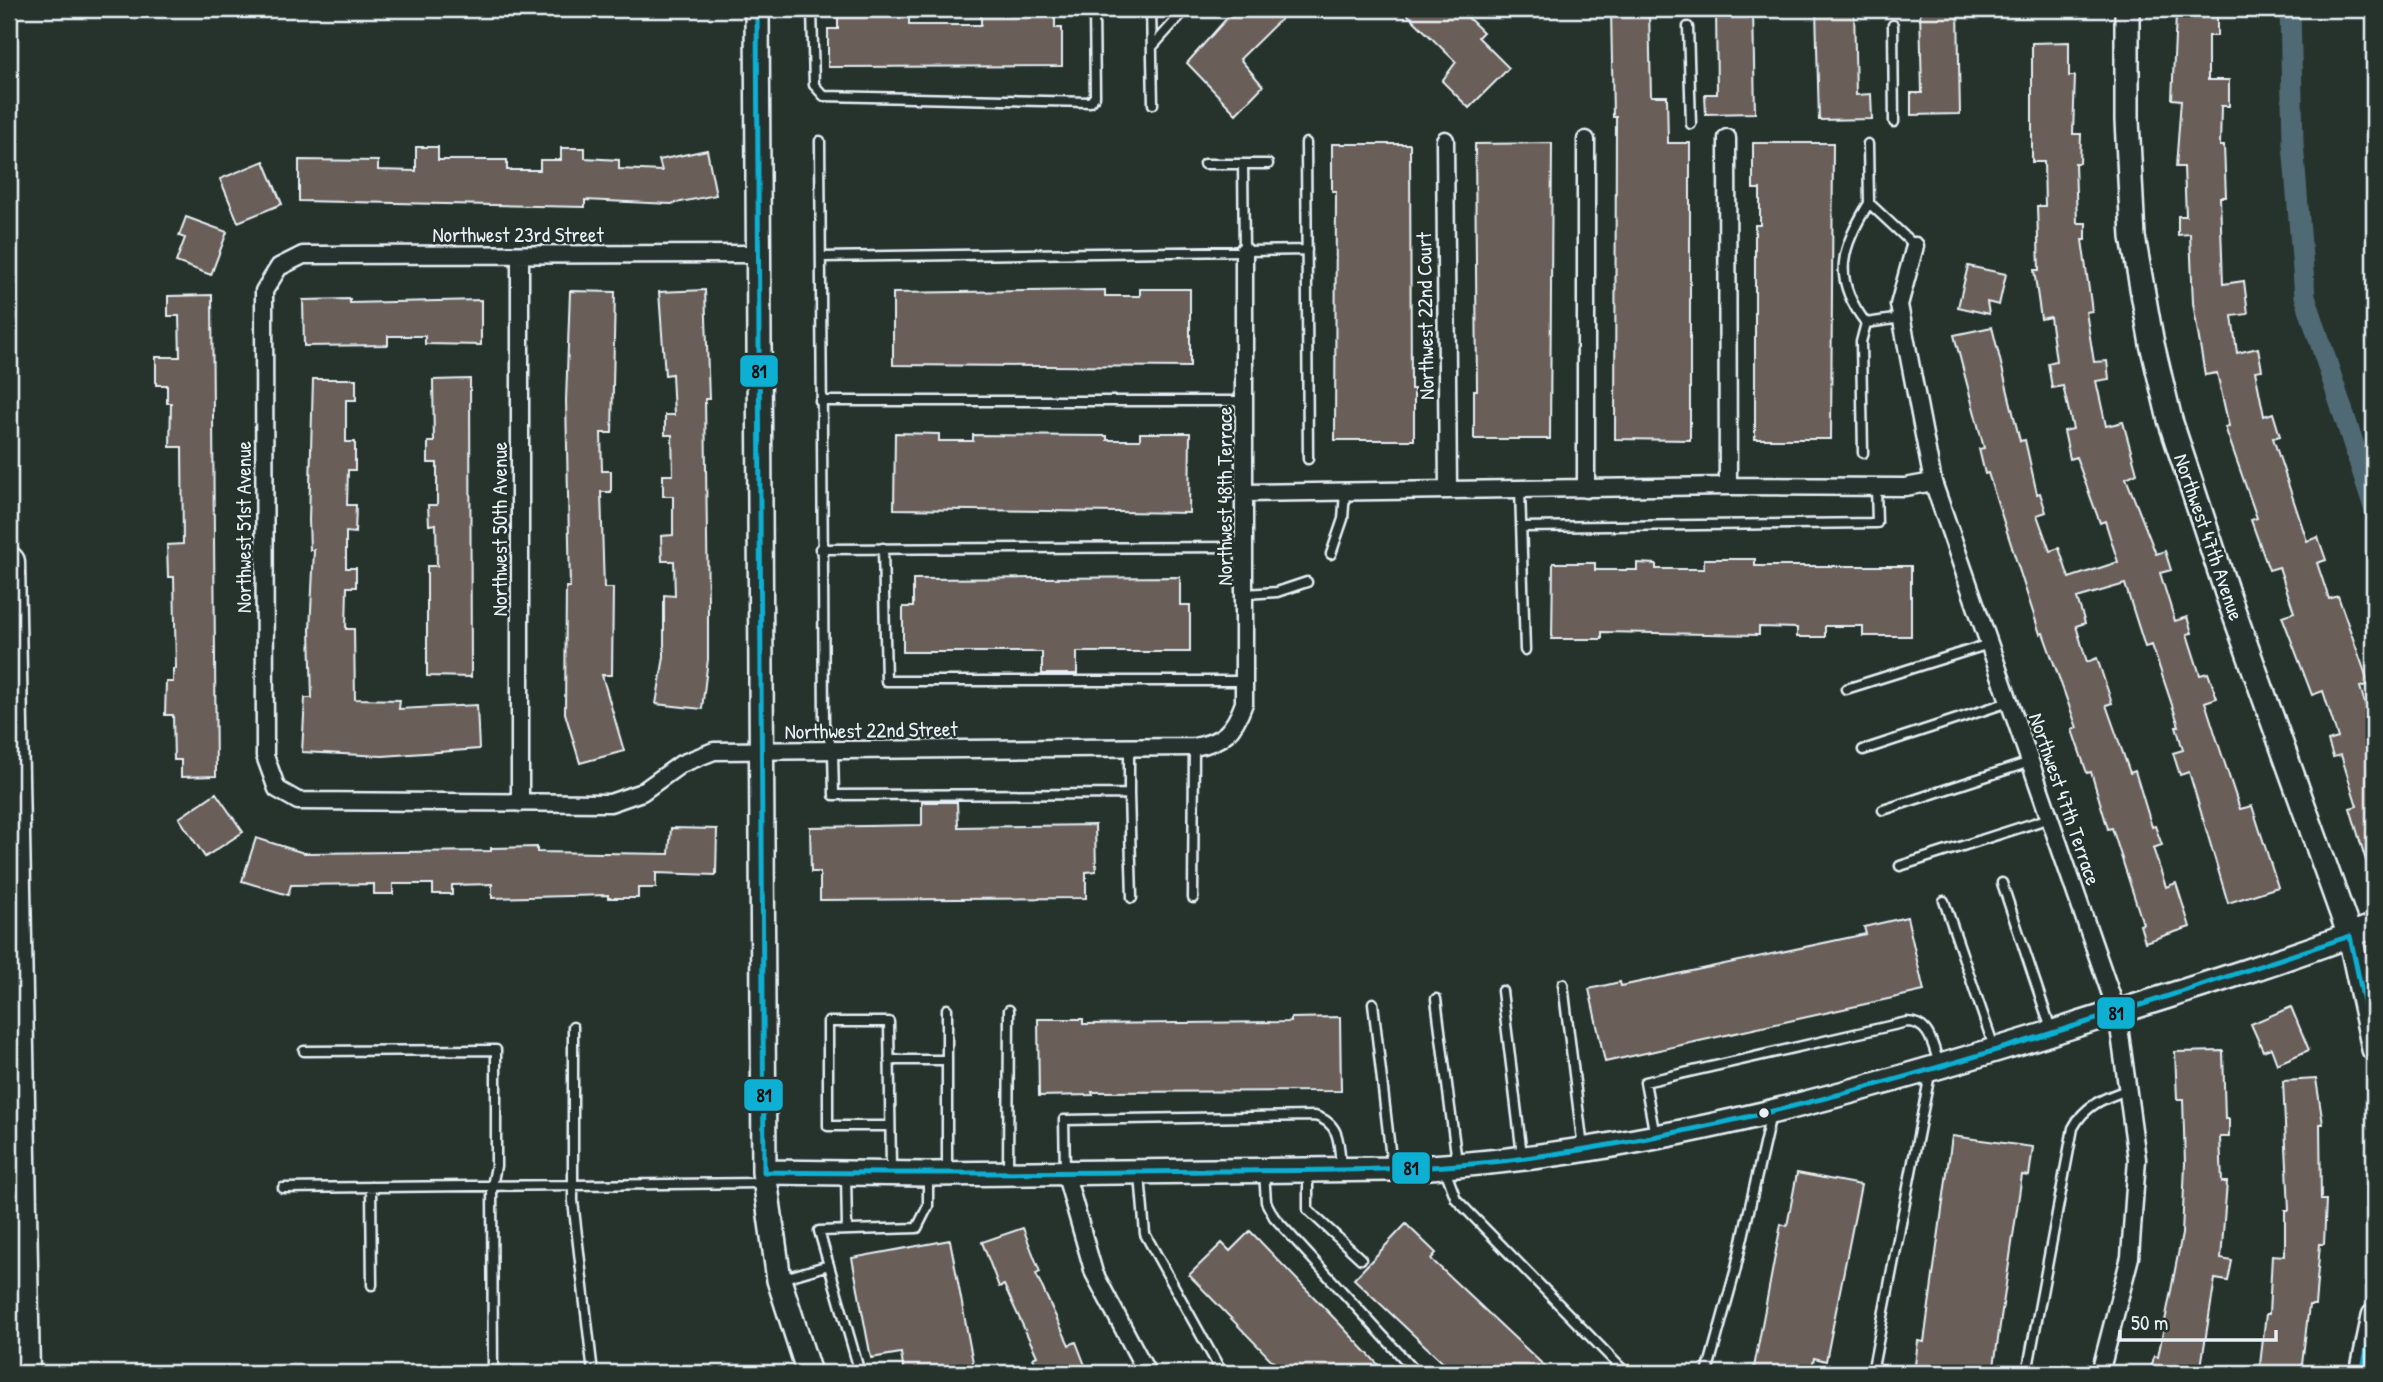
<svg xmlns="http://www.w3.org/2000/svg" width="2383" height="1382" font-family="'Patrick Hand',sans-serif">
<rect width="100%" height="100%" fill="#26332d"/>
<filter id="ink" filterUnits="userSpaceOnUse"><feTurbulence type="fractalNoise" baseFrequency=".0143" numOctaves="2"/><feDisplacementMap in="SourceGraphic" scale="14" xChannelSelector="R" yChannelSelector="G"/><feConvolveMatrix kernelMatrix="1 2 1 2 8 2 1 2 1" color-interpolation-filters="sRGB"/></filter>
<g filter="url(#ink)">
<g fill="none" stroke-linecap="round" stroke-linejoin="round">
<path stroke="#4f6b75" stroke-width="21" d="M2290,9L2293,143L2305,296L2374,507"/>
</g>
<path fill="#6b5f59" stroke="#e8f1f8" stroke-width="2" d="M838,9H909V25H981V9H1055V28H1062V66L828,67V29H838Z
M1235,9H1291L1240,59L1263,86L1236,114L1187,63Z
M1402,9H1459L1483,32L1478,37L1509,68L1469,108L1442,81L1456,62Z
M1611,9H1649L1651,96H1667L1668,143H1690V440L1615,439L1616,117H1613Z
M1716,9H1753L1755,113L1706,114L1705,94H1717Z
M1816,9H1854L1856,95L1871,94L1872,119L1819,120Z
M1920,9H1958L1960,114L1911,115V93H1922Z
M2176,15L2217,16V36H2208V80H2229V106H2221L2220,146H2224L2226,197H2220L2223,284L2244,281L2248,314L2232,316L2237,353L2258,348L2262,370L2255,371L2264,416L2273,413L2280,436L2273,438L2307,541L2318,537L2326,560L2317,563L2329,599L2338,596L2369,684L2360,687L2374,733V873L2370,874L2350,808L2357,806L2341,755L2333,757L2328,741L2338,738L2323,691L2312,695L2282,616L2294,612L2279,567L2269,570L2251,520L2257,518L2225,427L2229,426L2217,373L2205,375L2193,303L2190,234L2178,235V216H2186L2184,167H2176L2181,100L2172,99Z
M2069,42V76H2075L2073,134H2081L2080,163H2075L2077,223H2086V240H2082L2092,311L2086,312L2094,362L2107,361L2109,379L2096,381L2106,426L2123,422L2137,473L2126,478L2156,554L2165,551L2171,570L2160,573L2175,621L2187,617L2192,633L2187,634L2200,675L2208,673L2217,698L2205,702L2219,746L2240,809L2252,806L2278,887L2228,903L2189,772L2180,775L2173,753L2183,750L2176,726H2179L2152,645L2145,647L2125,584L2077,598L2085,623L2076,626L2087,662L2097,658L2112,703L2106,705L2130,773L2135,771L2152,827L2155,826L2162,845L2153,848L2166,887L2176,883L2190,927L2145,942L2140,925L2143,924L2112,828L2108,829L2091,772L2087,773L2072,730L2077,728L2043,633L2040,634L1988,473L1985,474L1979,449L1984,448L1954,335L1992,327L2020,441L2025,440L2037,494L2040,493L2046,512L2037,515L2050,551L2059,548L2069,578L2118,562L2105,521L2100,523L2076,457L2070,459L2064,431L2073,429L2063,386L2052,388L2048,363L2056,361L2050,317L2041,319L2034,270H2039L2037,206H2045L2044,162H2032V43Z
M1552,143L1550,439H1474V390H1477L1475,144Z
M1753,143H1833L1831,439H1755V225H1760V189H1753Z
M1332,144H1410L1411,389H1414V440H1335L1336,191H1332Z
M416,147H438V160H507V170H540V160H561V148H585V158L619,160V169L662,171L659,160L707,150L716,195L671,204L585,200V207L299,201V160L378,161V170L416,171Z
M264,161L282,204L238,222L220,179Z
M186,217L227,232L211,275L176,262L185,238L179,236Z
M1968,266L2006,274L1999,305L1987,302L1989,314L1958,307Z
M1140,289H1190V367L893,365V293L1105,290V296H1140Z
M705,290L709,399H705L708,603V659L702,709L656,704L664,657V595L675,596L674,561H662L661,536L673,535V496H663V475H673L672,435H665V415H674L672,374L665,375L659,292Z
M570,291L615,292L612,433H601L602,471H611V492H601L604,588H613L612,675H602L624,751L580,763L565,713L566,587H570L566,400Z
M212,295L216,776L181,777V760H174L173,715H165L166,682H173V669H176L174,577H168L167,545L183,544L182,447H170L171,403H167V385H156V357H180L179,316H168V296Z
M350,299V303L481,300V345L425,344V336H388V345L304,346L303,300Z
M313,379H356V400H346V442H355V470H348L347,505H356L355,533L346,532V568H356V587H347L346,629H354L355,699L400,700L399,709L477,705L479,749L383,756L302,752L305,698H312L310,630L314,550H310L309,520Z
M470,379L471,677L427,676V566H437L436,524L429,525L428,505H437V463H428V442H434L433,380Z
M895,433L939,434V441H973V435L1107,436V440H1140V433H1190L1189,513L894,509Z
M1704,559H1755V566H1911V636H1863V626H1825V637H1797V628L1759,627V635L1602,632V639H1552L1553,563H1595V570H1637V563L1656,564V569H1704Z
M1180,577V605H1190V652H1077V674H1042V652H903V607H913V579Z
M216,793L243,832L205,857L179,818Z
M922,802H957L958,827L1095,825L1096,871L1086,872V898L820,900V872H811L810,827L922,825Z
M671,828L717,829L716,875L656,873V888H638V898H608V895L492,898V884L452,885V894H433V884H393V894H374V884L291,885L288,895L242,881L256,838L304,853L491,851V848L537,847V852L669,854Z
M1907,917L1924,991L1605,1062L1589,989L1620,982L1621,986L1866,934L1864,927Z
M2291,1007L2309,1050L2277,1064L2271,1048L2263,1051L2251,1024Z
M1340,1017L1341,1091L1092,1092L1093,1095L1039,1096L1038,1019H1083V1024L1291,1022V1018Z
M2223,1051L2225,1119H2229V1137H2220L2222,1182H2227L2221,1259L2232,1261L2228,1281L2215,1279L2200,1373H2150L2154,1356L2158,1357L2182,1234L2185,1164L2183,1099H2177L2175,1052Z
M2316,1079L2323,1124H2320L2321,1200H2326L2324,1244H2320L2315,1305H2309L2301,1373H2259L2266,1314H2269L2272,1255L2285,1256V1210H2289L2283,1081Z
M1952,1136L2033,1147L2029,1176L2022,1175L1993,1373H1914L1918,1341L1924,1342Z
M1797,1173L1861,1185L1826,1361L1814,1358L1811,1373H1753L1781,1224L1787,1226Z
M1406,1224L1436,1253L1431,1259L1552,1373H1454L1354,1279Z
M1023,1228L1040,1272L1036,1274L1069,1345L1076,1342L1088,1373H1039L1033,1358L1037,1356L1004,1285L999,1287L982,1242Z
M1250,1231L1336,1320L1386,1373H1284L1189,1275L1222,1243L1230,1251Z
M950,1240L975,1373H904L901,1353L871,1358L852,1258Z"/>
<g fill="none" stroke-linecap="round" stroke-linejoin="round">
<defs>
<path id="lane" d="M812,9L814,85L824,96L1090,102L1095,96L1094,9
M1151,9L1153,104
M1893,25L1894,122
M1688,27L1691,124
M1152,47L1186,9
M820,141L824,723L833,752L834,795L1129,794L1132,898
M1306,143L1308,459
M1868,144L1869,203L1915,246
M1204,164H1268
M1243,164L1244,251
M1869,203C1841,249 1831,278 1866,323L1902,318
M821,257L1307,250
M820,401H1244
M1863,453L1861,342L1866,323
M1520,489L1525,650
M1521,527L1877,523L1876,487
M883,548L886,681H1244
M820,549L1244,547
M1331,554L1343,519L1345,492
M1245,594L1277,592L1307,582
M1846,689L1989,644
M1129,748V794
M1863,750L2009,702
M1883,810L2030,762
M1900,866L2050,818
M2002,883L2051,1029
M1193,898L1194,747
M1944,901L1994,1047
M1563,984L1583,1148
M1502,991L1522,1155
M1436,999L1457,1162
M1373,1003L1392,1167
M947,1009V1170
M573,1027V1201L593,1373
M304,1051L496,1050V1166L492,1186L493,1373
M889,1060H947
M890,1126H828V1022H889L891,1170
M1655,1136L1645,1082L1907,1022C1930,1022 1933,1046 1939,1064
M1444,1167L1456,1199L1626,1373
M1065,1169L1064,1120L1315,1116C1341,1123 1339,1145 1341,1168
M1008,1170L1009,1010
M1264,1172L1266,1202L1274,1217L1417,1373
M1308,1173V1210L1361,1259
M846,1174L847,1230
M1140,1175L1145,1234L1222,1373
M371,1187L372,1285
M283,1188L763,1183
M781,1279L829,1265
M860,1373L819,1231L917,1228L928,1206V1175
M1707,1373L1735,1272L1771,1114
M1872,1373L1930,1074
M2027,1373L2073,1128C2085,1105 2104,1098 2127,1090"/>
<path id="street" d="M1727,138L1728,486
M1445,140L1448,490
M1586,140V489
M1915,246L1899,305L1933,482L2117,1012L2137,1159L2130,1257L2100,1373
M760,254L303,255L279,267L264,291L265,756L277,789L298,801L610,803L642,792L681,764L714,751L1194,747C1223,742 1234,731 1244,703V251
M520,255V803
M1245,493L1728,486L1905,487L1933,482
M1065,1172L1094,1273L1147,1373"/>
<path id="secondary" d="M757,9L764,1172L779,1280L809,1373
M2127,9V120L2133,237L2152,344L2170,420L2228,596L2350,936L2374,1049
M764,1172L928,1174L1392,1169C1625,1160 1852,1095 2073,1026C2174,994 2276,964 2374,926
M2362,1373L2374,1316"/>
<path id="highway" d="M9,562L24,1373"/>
</defs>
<use href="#lane" stroke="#e8f1f8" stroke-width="13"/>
<use href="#street" stroke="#e8f1f8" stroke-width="21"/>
<use href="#secondary" stroke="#e8f1f8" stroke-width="28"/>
<use href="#highway" stroke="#e8f1f8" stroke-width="35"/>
<use href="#lane" stroke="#26332d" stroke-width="8"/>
<use href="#street" stroke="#26332d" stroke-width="16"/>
<use href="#secondary" stroke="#26332d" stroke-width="23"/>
<use href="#highway" stroke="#26332d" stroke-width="30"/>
<defs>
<path id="bus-1" d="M757,9L764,1172C913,1174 1062,1173 1211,1171C1314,1170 1417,1172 1519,1159C1805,1121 2077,1026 2350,936L2374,1049
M2362,1373L2374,1316"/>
</defs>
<use href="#bus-1" stroke="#26332d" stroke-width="10"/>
<use href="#bus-1" stroke="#0dafd3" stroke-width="5"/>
</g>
</g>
<circle fill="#e8f1f8" stroke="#26332d" stroke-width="2.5" cx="1764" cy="1113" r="6"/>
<g text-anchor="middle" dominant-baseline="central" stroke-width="5" stroke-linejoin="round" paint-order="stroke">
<g font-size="21" fill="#e8f1f8" stroke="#26332d">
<text x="518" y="234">Northwest 23rd Street</text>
<text transform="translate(1425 316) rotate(-91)">Northwest 22nd Court</text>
<text transform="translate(1224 496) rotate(-90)">Northwest 48th Terrace</text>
<text transform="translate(243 527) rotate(-90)">Northwest 51st Avenue</text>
<text transform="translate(499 529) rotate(-90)">Northwest 50th Avenue</text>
<text transform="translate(2209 537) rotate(71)">Northwest 47th Avenue</text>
<text transform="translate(871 730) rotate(-1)">Northwest 22nd Street</text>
<text transform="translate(2065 799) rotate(71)">Northwest 47th Terrace</text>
</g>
</g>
<g stroke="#26332d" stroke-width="2.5">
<rect x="739" y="354" width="40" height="34" rx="7" fill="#0dafd3"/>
<rect x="2096" y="996" width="40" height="34" rx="7" fill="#0dafd3"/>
<rect x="743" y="1078" width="41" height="34" rx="7" fill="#0dafd3"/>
<rect x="1391" y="1151" width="40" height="34" rx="7" fill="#0dafd3"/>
</g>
<g font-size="19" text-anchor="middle" font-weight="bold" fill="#111">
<text x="759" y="378">81</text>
<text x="2116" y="1020">81</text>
<text x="764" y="1102">81</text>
<text x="1411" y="1175">81</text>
</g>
<rect width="2383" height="1382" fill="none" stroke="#26332d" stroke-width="35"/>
<rect x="18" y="18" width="2348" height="1347" fill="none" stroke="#e8f1f8" stroke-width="2.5" filter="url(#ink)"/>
<path d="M2120 1330v10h156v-10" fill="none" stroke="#e8f1f8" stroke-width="3.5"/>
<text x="2131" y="1330" font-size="21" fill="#e8f1f8" stroke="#26332d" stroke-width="5" paint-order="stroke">50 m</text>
</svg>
